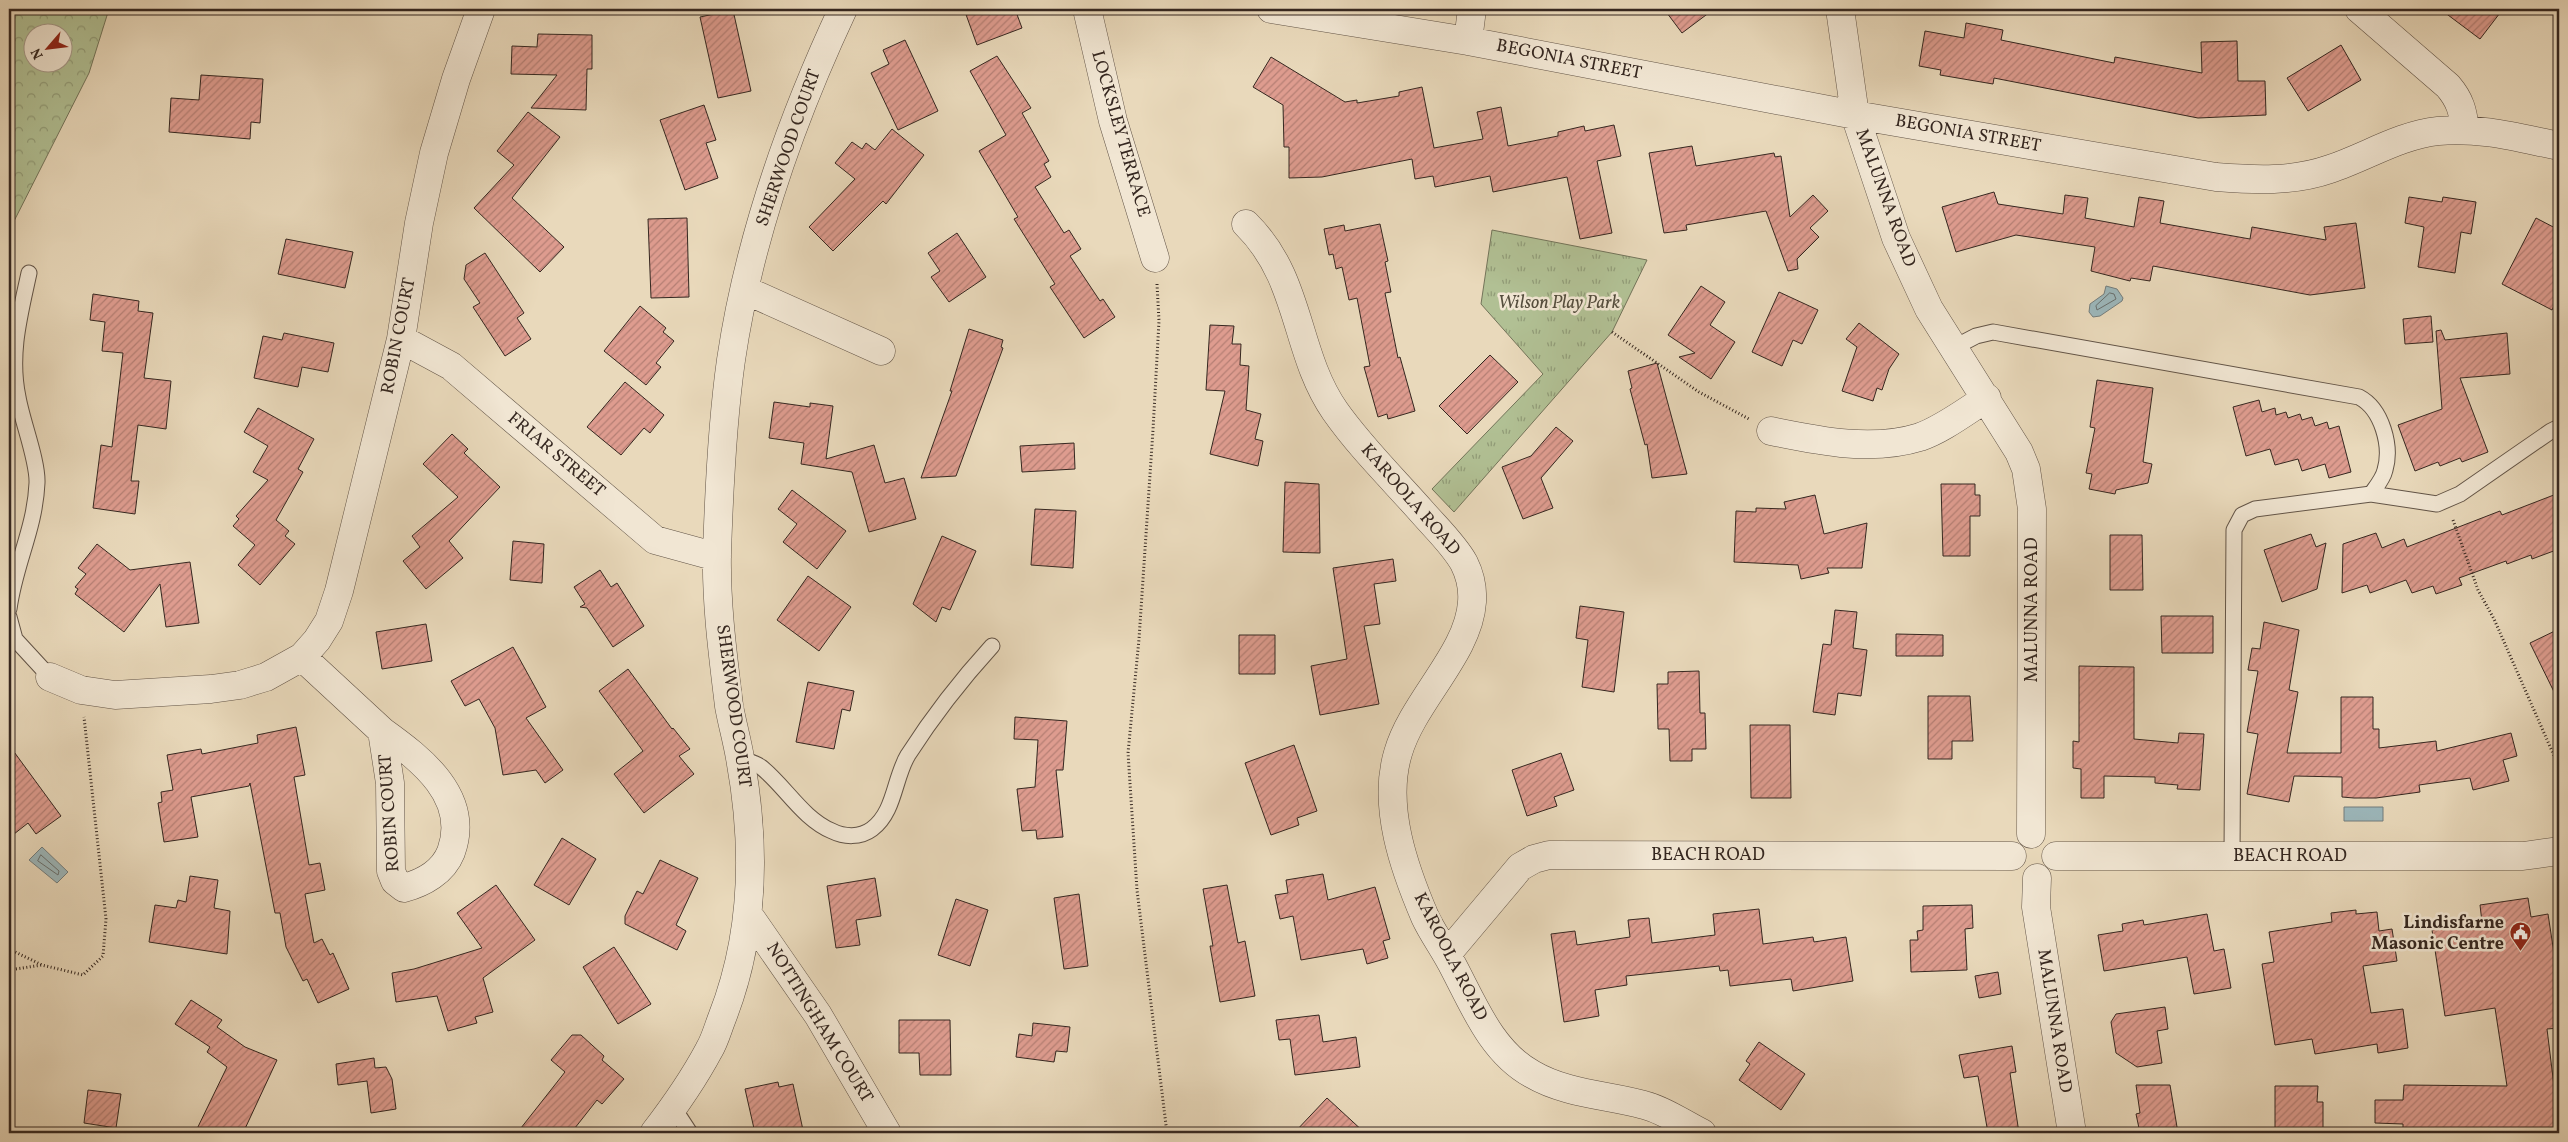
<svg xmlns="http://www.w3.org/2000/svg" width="2568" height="1142" font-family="Vollkorn,serif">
<defs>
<pattern id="grass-tufts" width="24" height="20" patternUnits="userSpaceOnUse" patternTransform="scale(1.25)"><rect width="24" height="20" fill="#b1c094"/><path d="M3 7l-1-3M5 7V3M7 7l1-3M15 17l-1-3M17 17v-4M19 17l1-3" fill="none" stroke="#919c78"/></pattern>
<pattern id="forest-crowns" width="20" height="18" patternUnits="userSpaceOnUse" patternTransform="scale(1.25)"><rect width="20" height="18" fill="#b1c094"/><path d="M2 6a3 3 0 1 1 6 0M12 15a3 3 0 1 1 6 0" fill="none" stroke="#919c78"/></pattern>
<pattern id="building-hatch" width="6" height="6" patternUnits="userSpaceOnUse" patternTransform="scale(1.25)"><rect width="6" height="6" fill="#de9c8f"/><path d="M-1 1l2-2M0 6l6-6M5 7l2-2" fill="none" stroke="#b57f74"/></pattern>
</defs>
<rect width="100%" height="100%" fill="#e9d9bb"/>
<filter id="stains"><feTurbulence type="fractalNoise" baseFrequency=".004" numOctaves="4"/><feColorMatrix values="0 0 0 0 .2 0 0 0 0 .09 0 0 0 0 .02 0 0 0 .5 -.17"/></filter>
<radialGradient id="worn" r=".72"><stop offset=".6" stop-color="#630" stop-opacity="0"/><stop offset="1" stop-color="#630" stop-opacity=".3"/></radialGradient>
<path fill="url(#grass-tufts)" stroke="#73745a" d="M1492,230L1647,260L1612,332L1454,512L1432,489L1543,374L1481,304Z"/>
<path fill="url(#forest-crowns)" stroke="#73745a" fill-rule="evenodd" d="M9,9H109L89,73L9,231ZM32,32H62V62H32Z"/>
<path fill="#9cb7bb" stroke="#737d7d" d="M2106,286L2117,289L2123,298L2122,301L2100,316L2093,317L2089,312L2090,304L2104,294Z
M2344,807H2383V821H2344Z
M42,847L68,872L57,883L29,860Z"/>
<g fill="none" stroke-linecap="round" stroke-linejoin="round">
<path stroke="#686f6e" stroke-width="1" d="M2110,293L2114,294L2116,299L2097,310L2096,306Z
M41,855L59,871L58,875L38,861Z"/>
</g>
<path fill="url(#building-hatch)" stroke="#352720" d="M964,9H1015L1022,28L977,45Z
M1664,9H1714L1682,33Z
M2440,9H2503L2480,39Z
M733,10L751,91L718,98L700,17Z
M1966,23L2003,30L2001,40L2114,63L2115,57L2202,73L2201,42L2237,41L2238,81H2265L2266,115L2198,118L1994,78L1993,84L1940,75L1941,70L1919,66L1925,31L1964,38Z
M538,34L592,35V69H587L586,110L531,108L557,75L511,74L512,46L537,47Z
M905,40L938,111L898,130L871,73L889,64L883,50Z
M2341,45L2361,80L2308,111L2287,78Z
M997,56L1031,108L1022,113L1049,161L1044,164L1051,177L1035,187L1064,233L1069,230L1081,249L1070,256L1100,301L1103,299L1115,317L1084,338L1050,287L1055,284L1014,219L1018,217L979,151L1006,135L970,71Z
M1271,57L1345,102L1357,100V103L1399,96V92L1422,87L1434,148L1483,139L1477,112L1501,107L1508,146L1558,136V132L1584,126L1585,131L1614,125L1621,156L1597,161L1612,233L1580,239L1567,177L1493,192L1490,176L1435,187L1433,176L1415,179L1412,159L1322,177L1289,178V147H1284L1283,105L1253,87Z
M201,75L263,79L260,123L251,122L250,139L169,132L171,98L199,100Z
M704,105L716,140L706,143L718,178L685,190L660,120Z
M528,112L560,137L512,198L564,247L540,272L474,208L514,165L497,151Z
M892,129L924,155L886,204L883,201L833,251L809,227L855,179L835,163L852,142L862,149L866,143L875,150Z
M1692,146L1696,166L1774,153L1775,157L1781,156L1790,217L1813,195L1828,211L1810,228L1819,237L1797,259L1798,269L1788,271L1766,211L1686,225L1687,230L1664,233L1649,153Z
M1994,192L1998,204L2063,214L2065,195L2088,198L2085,218L2134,227L2139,197L2164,201L2160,223L2250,239L2252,227L2326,240L2324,227L2356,223L2365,288L2310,295L2153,266L2150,281L2131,278L2130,281L2091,271L2095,247L2016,235L1956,252L1942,207Z
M2409,197L2442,202L2443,197L2476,202L2471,234L2461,232L2455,273L2418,267L2424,227L2405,223Z
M687,218L689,297L651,298L648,219Z
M2536,218L2559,230V296L2552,310L2502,284Z
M1380,224L1388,261L1385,262L1391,292L1385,293L1398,358L1400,357L1415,411L1388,419L1387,414L1378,417L1364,367L1370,366L1357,298L1349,300L1342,267L1336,269L1333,254L1329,255L1324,229L1344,225L1345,231Z
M957,233L986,277L949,302L931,277L940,271L928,253Z
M286,239L353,252L345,288L278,274Z
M485,253L524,313L517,318L531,339L505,356L473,307L480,303L464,279L466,265Z
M1701,286L1725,302L1710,325L1735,342L1711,379L1679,357L1695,353L1668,335Z
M1779,292L1818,310L1802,344L1793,340L1782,366L1752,352Z
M93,294L139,301L138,311L153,313L144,378L171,381L166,429L138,425L131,481H139L135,514L93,508L101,445L112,447L123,353L102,351L105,322L90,320Z
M640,306L666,328L663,332L674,341L656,363L661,367L646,385L604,351Z
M2431,316L2433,342L2405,344L2403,319Z
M1859,323L1899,354L1889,369L1882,390L1877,388L1873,401L1842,391L1857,347L1846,339Z
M1210,325L1234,326L1232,344H1241L1240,365L1249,366L1246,410L1261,414L1255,439L1263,441L1258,466L1210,454L1225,391L1206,390Z
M969,329L1003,340L1001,347L1003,348L956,476L921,478L952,391H950Z
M2441,330L2445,340L2507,333L2510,374L2460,378L2488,452L2462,462L2460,458L2440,466L2438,462L2415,471L2398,425L2442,409L2436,331Z
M284,333L334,343L328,372L302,367L298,387L254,378L263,336L282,340Z
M1490,355L1518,382L1467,434L1439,406Z
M1657,363L1687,474L1652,478L1647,444L1645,445L1630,389L1632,388L1628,371Z
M2097,380L2153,388L2143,462L2152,464L2148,483L2116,490L2115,494L2089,489L2092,474L2086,473L2095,428L2090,427Z
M625,382L664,415L650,433L644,428L621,455L587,427Z
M2259,400L2262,412L2275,408L2276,415L2286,412L2288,418L2300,414L2302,420L2312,417L2315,426L2327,422L2329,429L2339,426L2351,472L2329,478L2325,464L2302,471L2298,459L2275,465L2270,449L2246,456L2233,407Z
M774,402L810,407V403L833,406L826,459L874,445L885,483L904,478L916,519L869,532L852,472L801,464L804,443L769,438Z
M258,408L314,439L298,469L303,472L276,520L289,531L285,536L295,544L260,585L238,565L255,545L233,526L239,519L236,516L268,480L253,472L268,446L244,432Z
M1556,427L1573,441L1541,478L1553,508L1523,519L1502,467L1531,456Z
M452,434L468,449L464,453L500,487L449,541L463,558L426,589L403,561L420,547L412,536L458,497L423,464Z
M1074,443L1075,469L1022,472L1020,446Z
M1285,482L1319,484L1320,553L1283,552Z
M1941,484H1975V495H1980V516H1970V556H1943Z
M792,490L846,531L817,569L783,542L797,524L778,509Z
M2559,493V549L2532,559L2531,555L2507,564L2506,561L2459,578L2462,585L2436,594L2433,586L2412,593L2406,580L2370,593L2367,585L2342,593L2343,544L2376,533L2382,548L2404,539L2407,547L2500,511L2502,515Z
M1815,495L1824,534L1867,523L1862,568H1827L1829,573L1801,579L1798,565L1734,562L1736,511L1756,512V508L1786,509L1784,502Z
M1035,509L1076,511L1073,568L1031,565Z
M2311,534L2316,547L2326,543L2317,589L2282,602L2264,550Z
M2110,535H2142L2143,590H2110Z
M942,536L976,551L950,610L942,607L936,622L913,604Z
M513,541L544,544L542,583L510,580Z
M97,544L130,570L190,562L199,623L166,627L160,584L124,632L75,594L78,589L75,587L86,574L78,568Z
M1393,559L1396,581L1374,584L1380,624L1364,626L1379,704L1320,715L1311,666L1347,659L1333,568Z
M600,570L611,587L617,583L644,626L613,647L587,608L580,607L585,604L574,587Z
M808,576L851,607L819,651L777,620Z
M1580,606L1624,612L1614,692L1582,687L1588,640L1576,638Z
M1835,610L1857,612L1853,648L1867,650L1861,696L1838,693L1835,715L1813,712L1823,644L1831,645Z
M2161,616H2213V653H2162Z
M2264,622L2299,630L2289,690L2298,692L2287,753H2341V697H2373V729H2379V748L2436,741L2437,751L2511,733L2517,756L2503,760L2509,781L2473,790L2470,778L2419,785L2420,792L2376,798H2354L2342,797V777L2294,776L2289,802L2247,794L2258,734L2247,732L2258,671L2248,670L2252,648L2260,649Z
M426,624L432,661L382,669L376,632Z
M2559,629V702L2530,643Z
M1896,634L1943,635V656H1896Z
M1239,635H1275V674H1239Z
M513,647L546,707L526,718L563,770L545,783L536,770L503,775L495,728L479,699L465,706L451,681Z
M2079,666L2134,667V739L2178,743L2179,733L2204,734L2200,790L2177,789L2178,785L2155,783V777L2104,776V798H2081V769L2073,768V741L2079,742Z
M628,669L672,729L673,728L690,749L679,756L694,774L644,813L614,774L643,751L599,691Z
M1699,671L1700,713H1705L1706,749H1692V761H1670L1669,729H1658L1657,684H1668V672Z
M808,682L854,691L850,711L842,709L834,749L796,742Z
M1928,696H1970L1973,741H1952V759H1928Z
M1015,717L1067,721L1063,770H1056L1063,837L1037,839L1036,830L1022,831L1017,789L1035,787L1038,740L1014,739Z
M1750,725H1790L1791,798H1751Z
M296,727L305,775L294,777L309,865L320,863L325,890L305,894L314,943L322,939L330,955L333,953L349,989L318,1003L307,979L303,981L286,947L280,913H275L250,783L249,786L191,797L198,837L164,842L158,803L162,802L161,792L173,790L167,755L201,749L202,754L258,743L257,735Z
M9,745L61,816L36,834L28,823L9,838Z
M1294,745L1317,811L1297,818L1299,825L1271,835L1245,763Z
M1561,753L1574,790L1554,797L1557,806L1527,816L1512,770Z
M562,838L596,859L569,905L534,885Z
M660,860L698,878L676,925L686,931L677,950L625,924V916L637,891L643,894Z
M1323,874L1328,900L1375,887L1390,939L1383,941L1388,958L1367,964L1363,949L1301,960L1293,916L1280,919L1275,895L1288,893L1286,880Z
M190,876L218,880L214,908L230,911L227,954L149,942L155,905L176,908L178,900L186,902Z
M875,878L881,916L856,920L860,945L836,948L827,886Z
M496,885L535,940L483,978L493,1012L475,1017L477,1023L448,1031L437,996L396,1002L392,973L414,969L482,948L457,913Z
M1227,885L1238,943L1245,941L1255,996L1220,1002L1210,946H1213L1203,889Z
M1079,894L1088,966L1064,969L1054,898Z
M2528,898L2531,917L2548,914L2559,986V1028L2547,1029L2554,1086H2556L2557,1095H2559V1129L2403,1128V1124L2375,1123V1100H2403L2404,1085L2507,1086L2495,1008L2445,1016L2432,930L2482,922L2480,905Z
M956,899L988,910L970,966L938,955Z
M1972,905L1973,928L1965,929L1967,970L1911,972L1910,940H1918L1917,931L1923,930V906Z
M1759,909L1763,944L1813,937L1814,942L1846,937L1853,981L1793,991L1791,979L1730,986L1728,970L1720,971L1719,966L1626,976L1627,985L1595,990L1599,1016L1564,1022L1551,934L1575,931L1577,945L1630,937L1628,920L1649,918L1652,943L1715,935L1713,914Z
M2356,910V914L2377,912L2379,931L2392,929L2397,961L2363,966L2371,1013L2403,1009L2408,1048L2378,1053L2377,1044L2315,1054L2312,1039L2275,1045L2262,964L2274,962L2269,932L2332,922L2331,913Z
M2207,914L2214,951L2224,949L2231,988L2194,994L2187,957L2104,971L2098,935L2123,931L2122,924L2143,920L2144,925Z
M614,947L651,1004L618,1024L583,967Z
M1998,972L2001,994L1979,998L1975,976Z
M191,1000L222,1020L217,1027L245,1047L277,1060L243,1133H195L227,1067L207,1052L210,1047L175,1024Z
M2165,1007L2168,1029L2157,1031L2162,1063L2137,1067L2116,1053L2111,1022L2116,1014Z
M1319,1015L1323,1042L1356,1037L1360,1067L1295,1075L1290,1039L1279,1040L1276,1020Z
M899,1020H950L951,1075H920L919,1053H899Z
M1033,1023L1070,1027L1067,1052L1056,1051L1054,1062L1016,1057L1019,1034L1032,1036Z
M572,1035H581L604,1056L602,1060L624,1079L602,1104L597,1100L571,1133H517L565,1072L551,1060Z
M1759,1042L1805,1074L1781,1110L1739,1080L1750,1064L1746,1061Z
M2012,1046L2016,1072L2010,1073L2019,1133H1988L1978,1076L1964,1078L1959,1055Z
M374,1058L375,1068L386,1067L392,1079L396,1109L371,1113L367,1081L338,1085L336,1064Z
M778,1082L779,1087L793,1084L803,1130L790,1133H755L745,1089Z
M2136,1085H2170L2178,1133H2140L2136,1114L2140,1113Z
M2275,1086H2318L2317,1102H2323V1133H2275Z
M88,1090L121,1094L116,1128L84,1123Z
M1327,1098L1365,1133H1294Z"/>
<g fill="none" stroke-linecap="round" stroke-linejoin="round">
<defs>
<path id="service" d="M1953,348L1976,336L1993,332L2359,397C2382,409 2392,446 2385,470C2383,479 2376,487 2371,494
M9,609C15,564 35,529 37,483C38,461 22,421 18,397C9,354 20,315 29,273
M9,617L15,639L50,677
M740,758C747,761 756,763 761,767C785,786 803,819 832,831C844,837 860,838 872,829C895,812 894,778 908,755C933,716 961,680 992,646
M2232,856L2234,530L2242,515L2255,509L2371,494L2437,504L2460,494L2551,431L2559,427
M673,1107L690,1133"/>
<path id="minor" d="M1087,9L1113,121L1155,258
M1271,9L1468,41L1855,115L2216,177C2255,180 2293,182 2330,169C2366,157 2400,135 2438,131C2480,127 2519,138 2559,146
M1840,9L1855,115L1896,238L1929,309L2019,452L2026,469L2032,509L2031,834
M2359,9L2448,86C2460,100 2463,111 2465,130
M1468,41L1472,9
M1246,224C1302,279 1294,352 1335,411C1361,448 1394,480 1423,513C1437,529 1454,545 1464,563C1470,575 1473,589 1472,602C1469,653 1413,701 1398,753C1382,806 1404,868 1425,917C1433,934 1445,950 1454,968C1474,1006 1492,1052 1532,1074C1566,1094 1608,1095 1644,1105C1664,1110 1684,1124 1702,1133
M745,290L881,351
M401,339L451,366L655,540L717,557
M1771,431C1820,441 1872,452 1920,437C1943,429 1966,411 1987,398
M302,657L382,731L390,783L391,871L395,881L404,888C423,883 443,872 451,852C471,797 421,759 382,731
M50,677L81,690L115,695L211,689L240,685L266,677L302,657L317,640L329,621L339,591L401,339L419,223L434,153L456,79L481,9
M2056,856H2523L2559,851
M2037,878L2036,907L2072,1133
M748,914L818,1015L887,1133
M1447,954L1520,867L1534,859L1549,855L2012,856
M654,1133C674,1107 693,1080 709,1050C715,1040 718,1028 722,1018C755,934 756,845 740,758C737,740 732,723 729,706C723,656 716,604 717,554C719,489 722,424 731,360C749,238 791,120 843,9"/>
</defs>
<use href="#service" stroke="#625447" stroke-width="17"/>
<use href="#minor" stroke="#625447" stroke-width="29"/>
<path stroke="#352720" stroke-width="3" stroke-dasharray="1 2.5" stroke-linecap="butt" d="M1157,284L1159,321L1153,430L1139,639L1128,753L1137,890L1167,1133
M1612,332L1699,392L1749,419
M2453,520L2478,590L2494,619L2559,767
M9,949L42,965L83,975L103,956L106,919L84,717
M9,970L42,965"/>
<use href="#service" stroke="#f1e6d3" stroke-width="15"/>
<use href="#minor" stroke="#f1e6d3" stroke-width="28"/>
</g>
<defs>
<symbol id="civic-pin" viewBox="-11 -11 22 30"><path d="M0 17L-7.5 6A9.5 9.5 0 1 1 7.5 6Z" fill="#8f2418" stroke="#f1e6d3"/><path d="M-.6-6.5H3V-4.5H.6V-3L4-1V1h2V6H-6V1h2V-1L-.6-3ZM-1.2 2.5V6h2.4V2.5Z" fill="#fff"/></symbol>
</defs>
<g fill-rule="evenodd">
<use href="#civic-pin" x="2508" y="920" width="25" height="34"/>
</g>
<g text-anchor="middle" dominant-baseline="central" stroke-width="5" stroke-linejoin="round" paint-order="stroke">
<g font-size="18" fill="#352720" stroke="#f1e6d3">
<text transform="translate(1569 60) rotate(11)">BEGONIA STREET</text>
<text transform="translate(1120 134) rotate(74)">LOCKSLEY TERRACE</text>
<text transform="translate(1968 134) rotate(10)">BEGONIA STREET</text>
<text transform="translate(789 148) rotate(-71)">SHERWOOD COURT</text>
<text transform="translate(1885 198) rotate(70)">MALUNNA ROAD</text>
<text transform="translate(399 336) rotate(-79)">ROBIN COURT</text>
<text transform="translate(556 455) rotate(40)">FRIAR STREET</text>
<text transform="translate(1410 500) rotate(49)">KAROOLA ROAD</text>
<text transform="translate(2032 610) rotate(-90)">MALUNNA ROAD</text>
<text transform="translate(733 706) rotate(82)">SHERWOOD COURT</text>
<text transform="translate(390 813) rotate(-94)">ROBIN COURT</text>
<text x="1708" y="855">BEACH ROAD</text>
<text x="2290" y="856">BEACH ROAD</text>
<text transform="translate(1450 957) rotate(63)">KAROOLA ROAD</text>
<text transform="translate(2054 1021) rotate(81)">MALUNNA ROAD</text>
<text transform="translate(819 1023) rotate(58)">NOTTINGHAM COURT</text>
</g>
<g font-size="18" font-style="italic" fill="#544d3d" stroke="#f1e6d3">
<text x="1559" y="303">Wilson Play Park</text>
</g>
<g font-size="18" font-weight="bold" fill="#352720" stroke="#f1e6d3" text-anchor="end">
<text x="2504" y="923">Lindisfarne<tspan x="2504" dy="21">Masonic Centre</tspan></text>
</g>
</g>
<rect width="2568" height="1142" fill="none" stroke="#e9d9bb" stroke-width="30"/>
<rect x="10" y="10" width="2548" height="1122" fill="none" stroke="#352720" stroke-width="2.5"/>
<rect x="15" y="15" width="2538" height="1112" fill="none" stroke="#352720"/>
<g transform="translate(48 48) rotate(242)"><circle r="24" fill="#f1e6d3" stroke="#a69a8b"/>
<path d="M0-4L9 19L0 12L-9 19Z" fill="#8f2418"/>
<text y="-8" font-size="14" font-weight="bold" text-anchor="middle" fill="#352720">N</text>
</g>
<rect width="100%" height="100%" filter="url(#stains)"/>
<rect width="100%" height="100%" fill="url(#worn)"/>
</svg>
